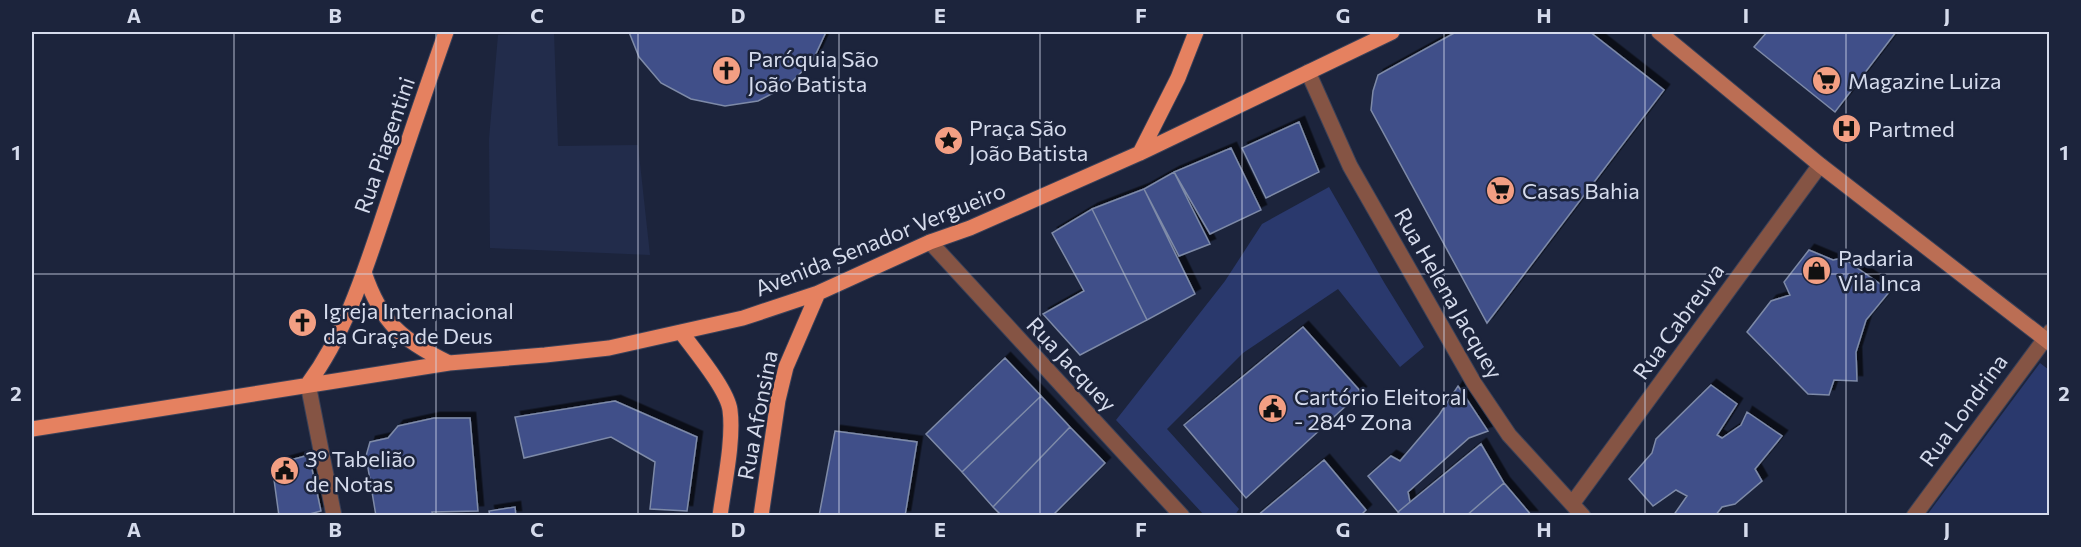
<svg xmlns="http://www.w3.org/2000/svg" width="2081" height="547" font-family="Commissioner,sans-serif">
<defs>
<filter id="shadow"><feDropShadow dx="5.5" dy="-5.5" stdDeviation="0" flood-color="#0009"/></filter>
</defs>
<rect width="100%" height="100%" fill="#1c243c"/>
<path fill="#222c4b" d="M554,32L558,146L638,145L650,255L490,248L489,139L498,35Z"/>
<path fill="#2a396d" d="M1329,187L1385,284L1424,347L1400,367L1338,289L1243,353L1167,429L1239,509L1235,515H1204L1116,420L1225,281L1262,224Z
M2040,363L2049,370V515H1927Z"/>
<path fill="#3f5089" stroke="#7e8aa8" stroke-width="1.5" filter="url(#shadow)" d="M629,32H826L813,60L789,85L758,101L725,106L691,99L661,83L639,57Z
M1456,32H1590L1664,90L1487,323L1371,110L1373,91L1378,75Z
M1767,32H1896L1835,112L1754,47Z
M1299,122L1319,172L1266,198L1242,148Z
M1231,148L1261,210L1210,234L1174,172Z
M1174,172L1210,244L1179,256L1144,189Z
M1144,189L1195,294L1147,320L1092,209Z
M1092,209L1147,320L1080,355L1043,314L1084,291L1052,233Z
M1809,250L1833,260L1843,258L1890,291L1866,320L1856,352L1857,381L1834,380L1829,395L1808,394L1747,332L1771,301L1790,295L1784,282Z
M1303,327L1361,392L1246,498L1184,425Z
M1005,358L1041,396L962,472L926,434Z
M1711,385L1737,404L1717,435L1722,438L1741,425L1747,412L1782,436L1755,469L1762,481L1735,504L1722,507L1715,516H1673L1687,496L1676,490L1653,506L1629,479L1652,453L1656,439Z
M1458,386L1488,431L1469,438L1408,492L1410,502L1398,512L1368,476L1391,456L1400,461L1439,415Z
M1041,396L1070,427L993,507L962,472Z
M615,401L697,437L687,511L650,509L655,462L611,437L524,458L515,417Z
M434,418H470L478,511L432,512L433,516H376L366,456L370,442L388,438L398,426Z
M1070,427L1105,463L1052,516H1002L993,507Z
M835,431L917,442L905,516H819Z
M1481,444L1504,483L1466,516H1401L1398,512Z
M309,455L321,511L302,516H279L272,465Z
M1324,460L1366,510L1360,516H1257Z
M1504,483L1532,516H1466Z
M515,507L516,516H490L489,511Z"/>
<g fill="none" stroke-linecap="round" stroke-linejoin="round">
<defs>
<path id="street" d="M1308,72L1350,166L1474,383L1509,435L1583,516
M930,242L1182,516
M308,384L334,516
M1572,504L1820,165
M1914,516L2050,332"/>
<path id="secondary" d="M1659,32L1820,165L2050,343"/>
<path id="primary" d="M1140,153L1178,78L1196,32
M364,272C381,323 402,340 449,363
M681,332C694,350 727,389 730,410C734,440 724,485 720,516
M308,384C347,331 366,267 387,205C406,147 426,89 446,32
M32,429L449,363L545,355L609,348L743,318L818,293L930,242L970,228L1140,153L1392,32
M761,516L778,400L786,367L818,293"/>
</defs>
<use href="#street" stroke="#3a4158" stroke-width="17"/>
<use href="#secondary" stroke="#3a4158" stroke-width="17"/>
<use href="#primary" stroke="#3a4158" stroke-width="17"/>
<use href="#street" stroke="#855444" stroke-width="15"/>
<use href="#secondary" stroke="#bb6e54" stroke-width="15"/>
<use href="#primary" stroke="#e58160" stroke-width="15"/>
</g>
<path fill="none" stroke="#d5dbec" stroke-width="1.5" stroke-opacity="0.55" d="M234,32V516M436,32V516M638,32V516M839,32V516M1040,32V516M1242,32V516M1444,32V516M1645,32V516M1846,32V516M32,274H2050"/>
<defs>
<symbol id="church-disc" viewBox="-11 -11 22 22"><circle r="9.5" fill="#f39f83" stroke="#1c243c"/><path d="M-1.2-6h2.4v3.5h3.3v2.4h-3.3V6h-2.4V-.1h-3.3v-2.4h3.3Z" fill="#111"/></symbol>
<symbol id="supermarket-disc" viewBox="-11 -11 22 22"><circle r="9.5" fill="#f39f83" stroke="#1c243c"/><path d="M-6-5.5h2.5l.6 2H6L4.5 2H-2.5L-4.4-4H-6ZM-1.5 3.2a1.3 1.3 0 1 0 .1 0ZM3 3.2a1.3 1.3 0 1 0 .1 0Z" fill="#111"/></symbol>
<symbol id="hospital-disc" viewBox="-11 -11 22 22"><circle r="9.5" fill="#f39f83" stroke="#1c243c"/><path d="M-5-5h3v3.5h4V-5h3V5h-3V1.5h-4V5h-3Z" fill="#111"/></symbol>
<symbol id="sight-disc" viewBox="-11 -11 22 22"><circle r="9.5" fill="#f39f83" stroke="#1c243c"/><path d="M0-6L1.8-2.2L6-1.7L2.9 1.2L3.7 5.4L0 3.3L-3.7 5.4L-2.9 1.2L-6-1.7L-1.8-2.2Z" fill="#111"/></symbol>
<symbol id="shop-disc" viewBox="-11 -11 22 22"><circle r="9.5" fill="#f39f83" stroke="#1c243c"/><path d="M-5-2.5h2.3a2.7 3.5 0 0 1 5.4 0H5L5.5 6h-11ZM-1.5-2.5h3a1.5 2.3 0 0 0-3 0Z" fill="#111"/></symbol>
<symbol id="civic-disc" viewBox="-11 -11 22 22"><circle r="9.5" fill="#f39f83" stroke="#1c243c"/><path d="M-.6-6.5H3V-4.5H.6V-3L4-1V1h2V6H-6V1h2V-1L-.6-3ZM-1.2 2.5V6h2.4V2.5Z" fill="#111"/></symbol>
</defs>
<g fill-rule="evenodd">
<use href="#church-disc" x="710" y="54" width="33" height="33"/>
<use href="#supermarket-disc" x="1810" y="64" width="33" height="33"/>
<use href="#hospital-disc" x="1830" y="112" width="33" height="33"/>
<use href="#sight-disc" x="932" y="124" width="33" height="33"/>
<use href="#supermarket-disc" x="1484" y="174" width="33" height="33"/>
<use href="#shop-disc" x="1800" y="254" width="33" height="33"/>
<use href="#church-disc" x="286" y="306" width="33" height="33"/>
<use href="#civic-disc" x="1256" y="392" width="33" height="33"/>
<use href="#civic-disc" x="268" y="454" width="33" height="33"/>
</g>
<g text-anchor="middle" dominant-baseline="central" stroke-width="5" stroke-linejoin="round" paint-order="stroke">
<g font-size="22" fill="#d5dbec" stroke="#1c243c" text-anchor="start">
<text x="748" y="58">Paróquia São<tspan x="748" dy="25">João Batista</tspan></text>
<text x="1848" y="80">Magazine Luiza</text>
<text x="969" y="127">Praça São<tspan x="969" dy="25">João Batista</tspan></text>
<text x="1868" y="128">Partmed</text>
<text x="1522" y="190">Casas Bahia</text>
<text x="1838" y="257">Padaria<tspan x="1838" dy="25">Vila Inca</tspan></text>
<text x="323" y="310">Igreja Internacional<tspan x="323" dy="25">da Graça de Deus</tspan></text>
<text x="1294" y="396">Cartório Eleitoral<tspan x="1294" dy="25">- 284º Zona</tspan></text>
<text x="305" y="458">3º Tabelião<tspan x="305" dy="25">de Notas</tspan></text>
</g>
<g font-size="22" fill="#d5dbec" stroke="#1c243c">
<text transform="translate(384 145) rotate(-71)">Rua Piagentini</text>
<text transform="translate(880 239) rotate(-22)">Avenida Senador Vergueiro</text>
<text transform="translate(1449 293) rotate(60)">Rua Helena Jacquey</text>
<text transform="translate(1678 321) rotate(-54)">Rua Cabreuva</text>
<text transform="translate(1072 364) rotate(47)">Rua Jacquey</text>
<text transform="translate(1963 410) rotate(-54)">Rua Londrina</text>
<text transform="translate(757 415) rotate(-79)">Rua Afonsina</text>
</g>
</g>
<rect width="2081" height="547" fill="none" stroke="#1c243c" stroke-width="66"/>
<rect x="33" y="33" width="2015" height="481" fill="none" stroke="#d5dbec" stroke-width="2"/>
<g font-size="20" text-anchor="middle" font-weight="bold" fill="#d5dbec">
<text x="134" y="23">A</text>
<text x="335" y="23">B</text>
<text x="537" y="23">C</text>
<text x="738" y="23">D</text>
<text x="940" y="23">E</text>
<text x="1141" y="23">F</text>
<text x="1343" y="23">G</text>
<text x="1544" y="23">H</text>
<text x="1746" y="23">I</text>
<text x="1947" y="23">J</text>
<text x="16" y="160">1</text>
<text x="2064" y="160">1</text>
<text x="16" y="401">2</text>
<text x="2064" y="401">2</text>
<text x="134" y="537">A</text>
<text x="335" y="537">B</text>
<text x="537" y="537">C</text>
<text x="738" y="537">D</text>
<text x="940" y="537">E</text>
<text x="1141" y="537">F</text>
<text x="1343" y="537">G</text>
<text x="1544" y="537">H</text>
<text x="1746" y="537">I</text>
<text x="1947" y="537">J</text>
</g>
</svg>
